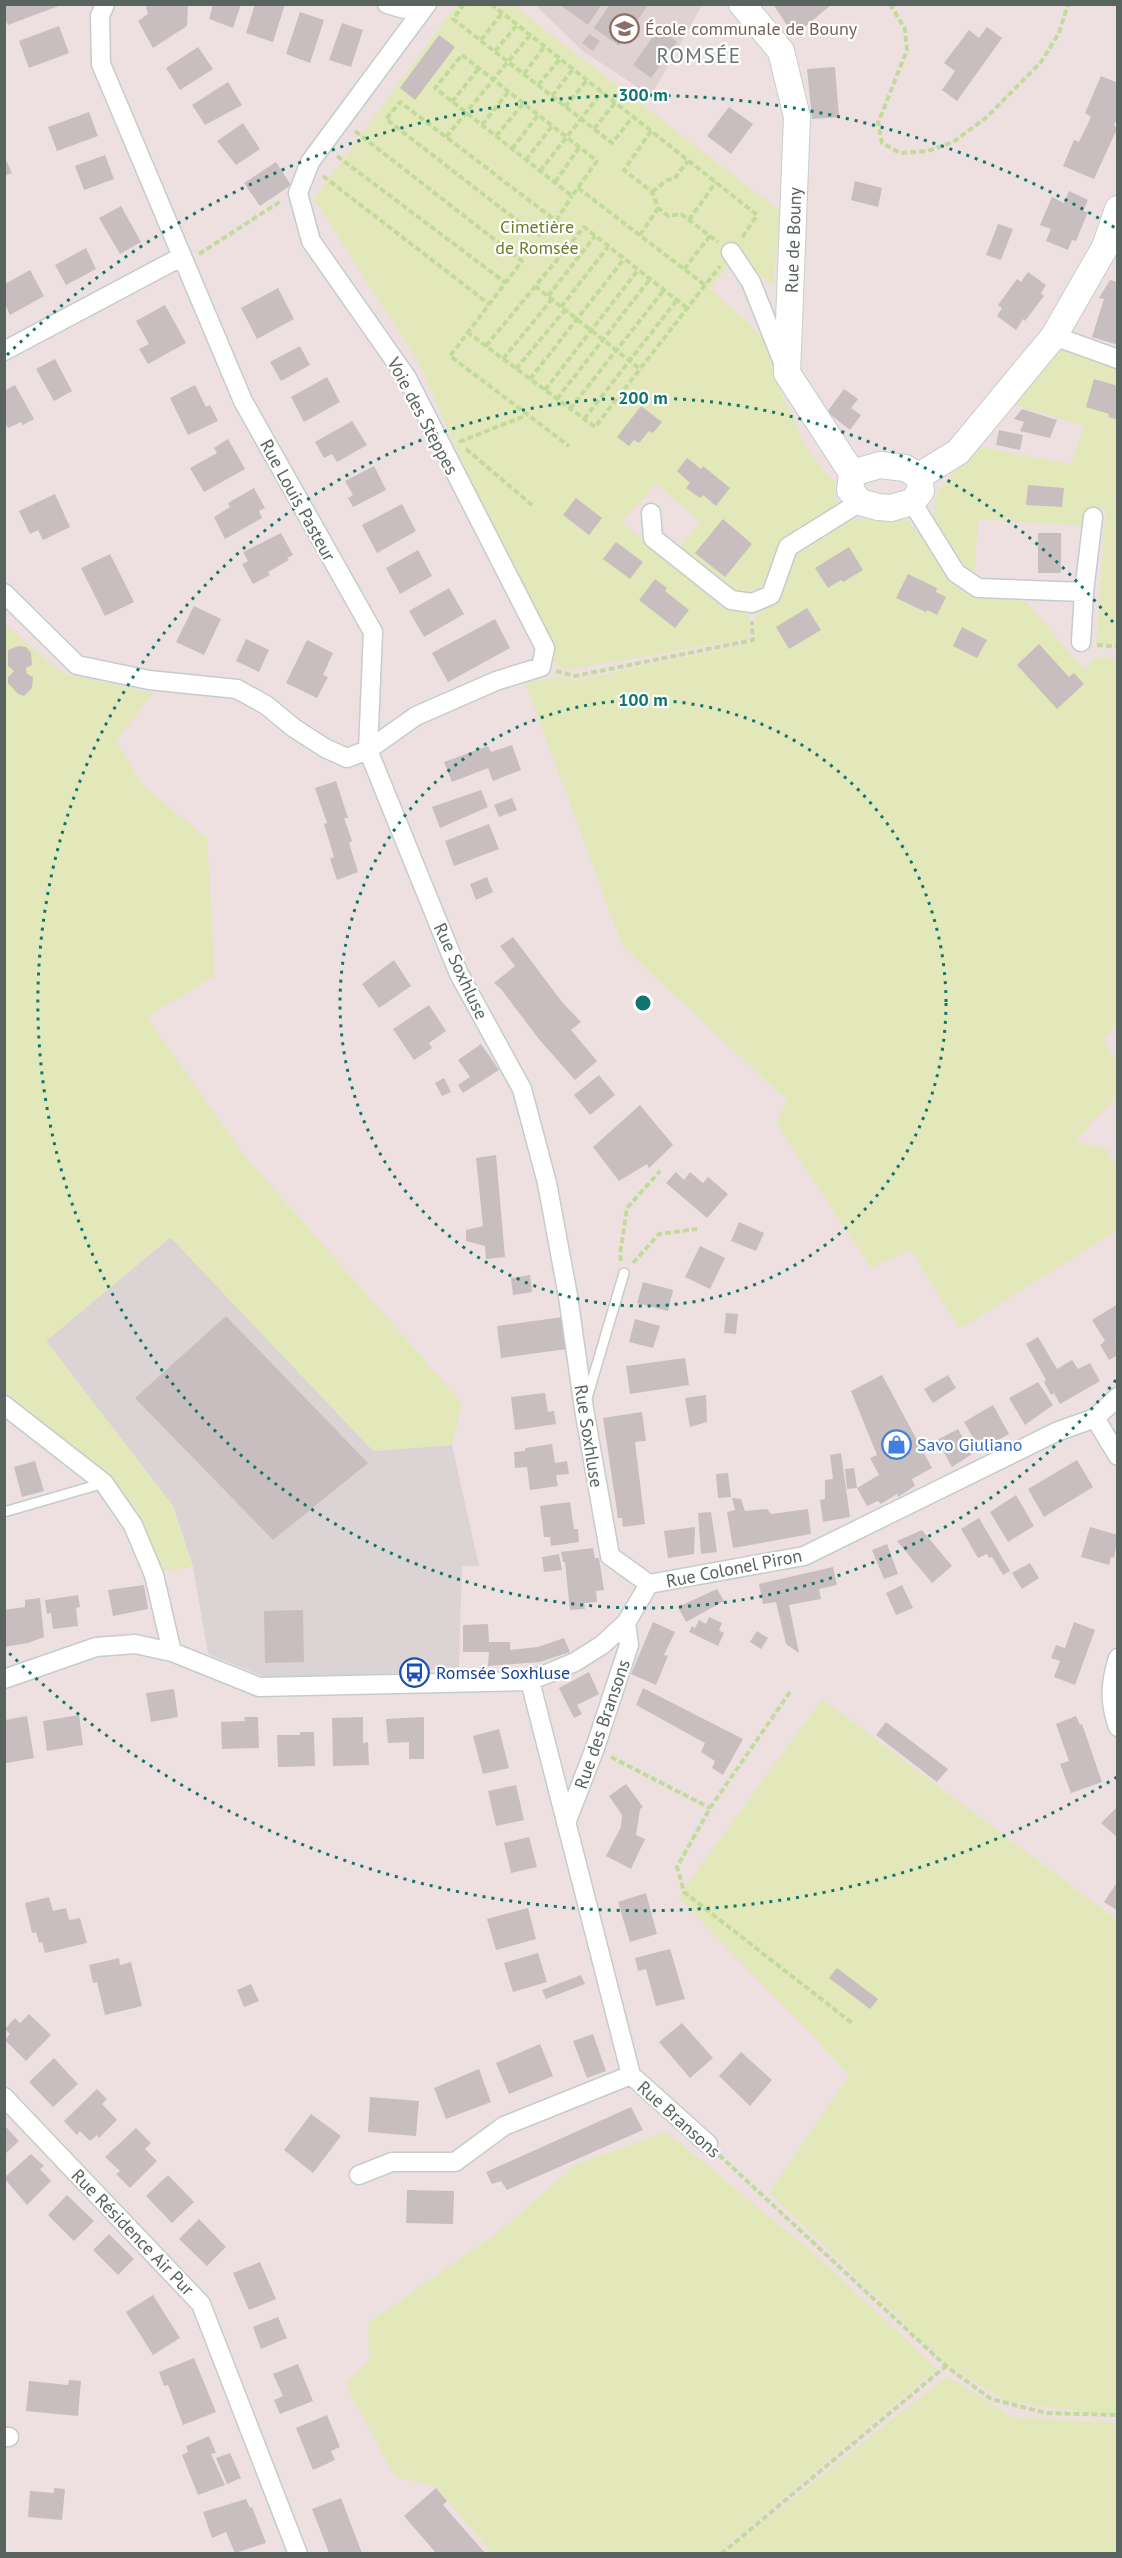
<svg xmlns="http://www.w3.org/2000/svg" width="1122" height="2558" font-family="'PT Sans',sans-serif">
<rect width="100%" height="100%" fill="#eee0e1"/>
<path fill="#dcd3d4" d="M171,1237L373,1451L452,1445L479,1566H462L459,1667L282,1684L208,1654L193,1567L173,1506L46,1341Z"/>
<path fill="#e0d1d3" d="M535,5H702L651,96L583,51Z"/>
<path fill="#e2e8b9" d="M512,4L780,211L773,285L736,255L711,288L777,351L780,389L807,449L835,483L837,509L790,536L768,585L740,594L679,550L700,521L656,484L621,522L718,604L749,614L750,638L566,670L554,662L501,551L419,363L314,199L456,5Z
M1060,347L1117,364V645L1096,643L1106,508H1090V526L978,519L974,579L934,523L936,494L977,446L1071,464L1084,426L1011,404Z
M851,519L908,520L960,589L980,598L1025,601L1085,670L1094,657L1117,659L1118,1023L1103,1039L1117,1064V1096L1075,1141L1107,1149L1117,1170V1230L960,1329L911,1250L871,1268L776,1123L787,1100L623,947L525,682L562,677L577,680L747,644L756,639L755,610L777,601L795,556Z
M6,625L62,673L153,693L116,741L143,786L207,838L215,976L147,1017L244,1155L462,1403L452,1445L373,1451L170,1237L46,1341L173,1506L193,1567L161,1571L122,1488L5,1391Z
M822,1699L1117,1920V2415H1102L1006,2401L945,2363L769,2192L850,2075L678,1897Z
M666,2132L818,2257L937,2369L718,2553H492L435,2486L395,2477L346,2385L369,2358L368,2323L497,2233L578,2163Z
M947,2376L1012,2417L1117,2423V2553H724Z"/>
<path fill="#c8bdbf" d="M4,4H61V5L8,25L4,16Z
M150,4H188L187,26L153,48L138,21L148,14L146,7Z
M213,4H241L233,28L209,19Z
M255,4H285L273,42L246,33Z
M559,4H602L588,25Z
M610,4H649L619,46L594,28Z
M773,4H832L794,36Z
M300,12L324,20L310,63L286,54Z
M342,23L363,30L351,67L329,60Z
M59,26L69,53L29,68L19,41Z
M987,27L1002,38L957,101L942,90L955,71L944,63L969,30L979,38Z
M659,28L677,42L651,78L633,65Z
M589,34L600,41L593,51L582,43Z
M439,35L455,47L415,100L400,88Z
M198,47L213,69L180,90L166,68Z
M835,67L839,117L812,119L807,69Z
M1101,76L1118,83V116L1114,125L1117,129L1094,179L1063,166L1074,140L1079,142L1091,117L1085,113Z
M228,82L242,105L205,125L192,105Z
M729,107L753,124L731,154L707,136Z
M89,112L98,136L57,151L48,127Z
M243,123L260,149L236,165L217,141Z
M105,155L114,179L84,190L75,166Z
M4,156L12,173L4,176Z
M276,162L291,185L260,206L244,183Z
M855,181L882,188L878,207L851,200Z
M1069,191L1088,200L1083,211L1088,212L1076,241L1072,240L1068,250L1046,241L1051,229L1040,225L1052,197L1064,203Z
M121,206L141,242L120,254L99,218Z
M998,224L1013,229L1001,260L986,255Z
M86,248L96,269L66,285L55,265Z
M30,270L44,296L10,315L5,304V284Z
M1028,272L1046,285L1041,293L1044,296L1025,321L1023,319L1016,330L997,316L1002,308L998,305L1017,279L1021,282Z
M1110,280L1118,282V345L1092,337L1104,299L1099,298Z
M278,288L294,319L257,339L241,308Z
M165,305L186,343L148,364L139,349L149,344L136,321Z
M300,346L310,365L281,381L270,362Z
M55,359L72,391L54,401L36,369Z
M327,377L340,402L304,422L291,397Z
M1094,379L1118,386V420L1108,417L1109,414L1086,407Z
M15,385L34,419L23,425L21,422L8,428L4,421V391Z
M195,385L206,407L210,405L218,421L188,435L170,398Z
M844,389L858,399L851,408L861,415L850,430L827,412Z
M641,406L662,422L653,433L649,431L639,443L634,440L629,446L617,437Z
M1022,409L1057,420L1050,438L1020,431L1024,422L1014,419Z
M352,421L367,445L337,462L332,454L324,458L315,442Z
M999,430L1023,435L1020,450L996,445Z
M228,439L245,469L204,492L190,468L217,453L214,448Z
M687,458L701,469L703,466L730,488L716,506L703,495L700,498L686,488L690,483L677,471Z
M374,466L386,490L353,507L348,498L353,495L345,481Z
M1028,485L1064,488L1062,507L1026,505Z
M254,488L265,508L259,511L262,518L225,539L214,517L230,507L228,503Z
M55,494L70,527L43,540L38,530L30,534L19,511Z
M576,498L602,518L589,535L563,515Z
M402,504L416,531L377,553L362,525Z
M723,519L752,544L725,577L695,553Z
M281,533L293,555L287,558L289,560L268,572L270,575L253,584L242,564L248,561L243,552Z
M1038,533H1061V573H1038Z
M616,542L643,562L630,579L603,559Z
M849,547L863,570L843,582L841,580L828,588L815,568Z
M418,550L432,576L400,594L386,568Z
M110,554L134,602L105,616L81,568Z
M908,574L937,588L936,592L946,597L937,615L927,610L926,612L896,598Z
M655,579L667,588L665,591L689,610L675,628L639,600Z
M449,588L464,614L424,637L409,611Z
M194,606L221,619L204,655L176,642Z
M807,608L821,630L789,649L776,627Z
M495,619L510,648L448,682L432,653Z
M962,627L987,640L977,658L953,646Z
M246,639L269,650L259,672L236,661Z
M307,640L333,653L323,675L328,677L317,698L286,683Z
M1039,644L1069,677L1074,673L1084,684L1057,709L1017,665Z
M18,646L26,647L31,653L32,665L26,668L27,674L33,677L32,688L24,696L18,694L8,683V677L14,671L8,666V650Z
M512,745L521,770L493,781L488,768L452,782L444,762L488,746L491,752Z
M336,781L348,818H344L352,841L349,843L358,872L337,880L330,859L334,857L324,824L327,823L315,788Z
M481,790L488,807L440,828L432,807Z
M512,798L517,810L499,817L494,805Z
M489,824L499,849L454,866L445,841Z
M487,877L493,892L476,900L470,884Z
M513,937L562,1002L581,1022L571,1030L597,1061L575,1080L538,1038L501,989L494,983L515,966L500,946Z
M394,960L411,986L379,1008L362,984Z
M429,1005L446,1031L429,1043L432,1048L414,1060L393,1029Z
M481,1044L499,1070L463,1093L458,1085L470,1077L458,1060Z
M599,1075L615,1095L590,1115L574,1095Z
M444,1078L451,1092L442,1096L435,1083Z
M640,1105L673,1145L649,1168L647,1164L619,1181L593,1147Z
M496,1155L505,1257L486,1259L485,1246L466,1241V1230L483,1226L476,1158Z
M676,1172L684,1180L690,1172L703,1183L708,1177L728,1194L707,1218L666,1183Z
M739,1222L764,1233L756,1251L731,1241Z
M700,1246L725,1258L710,1289L685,1277Z
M530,1275L532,1292L513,1295L511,1278Z
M643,1282L673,1290L668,1311L637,1303Z
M1118,1304V1338L1115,1339L1118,1344V1355L1109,1360L1100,1345L1105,1341L1092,1320Z
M726,1313L738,1314L736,1334L724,1333Z
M226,1316L368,1463L273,1540L135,1398Z
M563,1317L567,1349L501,1358L497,1326Z
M635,1319L660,1326L653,1348L629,1342Z
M1038,1337L1057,1369L1072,1360L1078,1369L1090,1363L1100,1381L1060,1404L1054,1393L1051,1395L1044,1382L1046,1380L1026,1344Z
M685,1358L689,1385L630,1394L626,1366Z
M882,1375L932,1468L912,1479L915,1486L898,1497L897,1494L881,1504L878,1501L867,1506L857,1488L879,1475L870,1458L877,1455L851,1391Z
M948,1375L956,1388L933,1403L924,1389Z
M1038,1382L1053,1405L1025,1425L1009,1398Z
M545,1393L548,1412L554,1411L556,1424L515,1430L511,1397Z
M706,1395L707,1422L690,1427L685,1398Z
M993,1405L1009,1434L980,1450L964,1422Z
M642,1412L646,1441L635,1442L645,1524L623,1527L622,1518H618L603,1418Z
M958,1429L972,1454L952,1467L937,1440Z
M552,1444L555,1463L567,1461L569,1474L556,1475L558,1486L530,1490L527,1467L515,1468L514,1452L525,1451V1448Z
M841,1453L850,1517L823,1522L820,1500L825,1499V1480L833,1479L830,1455Z
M1077,1460L1093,1487L1044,1517L1028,1489Z
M35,1461L44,1491L22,1497L14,1467Z
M854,1468L857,1488L847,1489L845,1469Z
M728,1473L731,1497L718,1498L716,1474Z
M1016,1495L1034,1526L1008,1542L990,1512Z
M732,1498L741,1499L745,1511L767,1509L771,1514L808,1509L811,1534L733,1548L727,1512L735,1510Z
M570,1502L574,1529H578L579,1542L551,1546L550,1537H544L540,1506Z
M711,1512L717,1552L701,1554L698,1513Z
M979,1518L1010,1571L1003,1575L992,1557L989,1558L987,1554L978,1558L961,1529Z
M695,1527L694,1554L668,1558L664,1531Z
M1090,1527L1118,1535L1114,1558L1111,1557L1109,1565L1081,1557Z
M922,1530L952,1566L932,1583L897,1541Z
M887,1544L898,1574L884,1579L872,1550Z
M593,1548L595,1558H599L604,1590L596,1591L597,1602L584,1603L585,1609L570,1610L565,1562H563L561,1552Z
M559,1554L562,1570L544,1572L542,1557Z
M1030,1563L1039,1578L1022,1589L1012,1573Z
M833,1567L837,1585L819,1589L821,1599L789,1605L799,1653L786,1644L776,1602L763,1604L759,1584Z
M144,1585L148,1609L113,1616L108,1590Z
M902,1585L913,1608L896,1615L886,1593Z
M717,1589L724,1601L686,1622L678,1607Z
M78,1595L80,1607L76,1608L78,1626L53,1629L51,1613L47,1614L45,1600Z
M40,1598L44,1637L28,1643L4,1647V1610L25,1607V1600Z
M303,1610L304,1662L265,1663L264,1611Z
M709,1617L722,1623L719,1630L724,1633L718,1646L689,1632L692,1626L695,1628L699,1620L706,1624Z
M653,1622L675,1632L664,1655L668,1656L656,1685L631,1674Z
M1074,1622L1095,1630L1075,1685L1054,1677L1060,1661L1051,1658L1056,1645L1065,1648Z
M488,1624L489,1642H510V1650L538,1647L564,1638L570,1652L540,1662L488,1666L489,1652H463V1625Z
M757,1631L768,1638L761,1649L750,1642Z
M589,1672L599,1694L577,1705L582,1714L574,1718L559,1688Z
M643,1688L743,1739L723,1775L712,1768L715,1761L701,1752L705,1743L636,1705Z
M174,1689L178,1717L151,1722L146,1693Z
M79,1715L83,1745L47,1751L43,1721Z
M27,1716L34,1758L6,1763L5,1720Z
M1076,1716L1080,1725L1082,1724L1102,1782L1071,1793L1060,1764L1069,1761L1056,1724Z
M244,1717H258L259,1748L222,1749L221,1722L245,1721Z
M363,1717V1743L368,1742L369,1765L333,1766L332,1718Z
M424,1717V1759H409V1742L388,1743L386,1719Z
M886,1722L948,1769L937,1782L876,1735Z
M499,1729L509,1768L483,1774L473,1736Z
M300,1732H314L315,1766L278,1767L277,1735H300Z
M626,1784L643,1807L640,1809L636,1835L645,1839L631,1869L606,1856L621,1827L622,1815L609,1796Z
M516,1785L524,1820L496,1826L488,1791Z
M1118,1806V1838L1101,1823Z
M529,1837L537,1867L511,1873L504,1843Z
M1118,1881V1911L1104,1902Z
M646,1893L657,1934L630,1942L618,1902Z
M49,1897L53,1911L66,1908L69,1920L80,1918L87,1943L45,1953L42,1942L39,1943L36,1932L32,1933L25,1903Z
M528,1908L536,1939L496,1950L487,1919Z
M670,1949L685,1999L656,2006L646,1969L638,1971L635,1958Z
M538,1953L547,1982L513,1992L504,1963Z
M119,1958L120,1965L131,1962L142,2006L105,2015L97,1982L93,1983L89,1965Z
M837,1968L878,1999L870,2009L829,1978Z
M581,1975L585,1984L546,1999L542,1990Z
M251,1984L259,2001L244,2007L237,1990Z
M29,2014L51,2035L26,2061L5,2040L10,2034L5,2029L15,2018L20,2023Z
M682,2023L713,2058L690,2078L659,2042Z
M593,2034L606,2071L587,2078L573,2041Z
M540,2044L553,2076L509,2094L496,2063Z
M741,2052L772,2080L750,2106L719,2076Z
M54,2058L78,2084L53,2107L29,2082Z
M479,2069L491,2102L446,2119L434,2088Z
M97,2089L107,2099L102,2104L117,2120L99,2138L97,2135L90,2141L80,2131L77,2135L64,2121Z
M370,2097L419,2101L416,2136L368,2132Z
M631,2107L643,2130L507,2190L501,2181L492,2184L486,2172Z
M311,2114L341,2136L313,2173L284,2150Z
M4,2125L19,2141L4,2155Z
M136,2128L151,2143L145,2149L157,2161L130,2188L116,2174L120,2171L105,2157Z
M31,2154L44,2166L40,2169L51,2181L27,2205L4,2178Z
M168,2175L194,2202L172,2223L146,2196Z
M407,2190L454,2191L453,2224L406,2223Z
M67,2195L94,2221L74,2241L48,2215Z
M199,2219L226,2247L207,2266L179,2239Z
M109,2234L134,2259L118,2275L93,2250Z
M260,2262L276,2299L249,2310L233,2273Z
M153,2295L180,2338L153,2355L126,2312Z
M278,2317L287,2338L261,2349L253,2327Z
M194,2358L216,2412L183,2425L168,2385L164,2386L159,2372Z
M298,2364L313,2401L280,2414L274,2400L283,2396L273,2374Z
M69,2380L81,2381L78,2416L26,2411L29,2381L68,2385Z
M327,2415L340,2447L331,2451L335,2460L313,2470L296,2428Z
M209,2436L216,2453L211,2454L225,2485L198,2495L182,2455L188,2452L186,2446Z
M230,2453L241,2478L227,2484L216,2458Z
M54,2488L65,2489L62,2520L28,2517L30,2491L54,2493Z
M436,2488L447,2501L443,2505L485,2553H436L404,2516Z
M341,2498L362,2553H329L312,2509Z
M246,2499L250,2508L252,2507L266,2543L235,2553L226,2532L212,2538L203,2512Z"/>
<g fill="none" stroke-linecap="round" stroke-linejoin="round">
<defs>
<path id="lane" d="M587,1398L624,1273
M4,1512L104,1483"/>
<path id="street" d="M105,4L100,16L101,64L243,401L373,632L368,750L459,974L522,1089L547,1183L568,1296L584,1409L610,1556L649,1584
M387,4L419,13
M731,252L751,282L784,365
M1054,336L1118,359
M4,351L181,257
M912,502L956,573L978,588L1084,592L1093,517
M651,513L653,538L731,600L752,603L771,595L788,547L860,502
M4,593L77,665L149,680L237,689L266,705L294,728L325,748L347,758L368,750L416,716L496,681L541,667L545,648L407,378L311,241L298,193L310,162L427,4
M1081,642L1084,592
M4,1405L104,1483L133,1525L154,1575L172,1652
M1095,1418L1118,1456
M1118,1658C1110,1683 1109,1702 1118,1727
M4,1679L96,1647L135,1644L172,1652L259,1687L530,1681L575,1662L602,1645L626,1623L649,1584L804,1556L1056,1432L1095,1418L1118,1397
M530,1681L631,2075L708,2144
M566,1823L595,1748L629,1645L626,1623
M4,2097L201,2304L298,2554
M359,2175L392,2162H455L504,2126L631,2075
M4,2437H9"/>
<path id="secondary" d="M742,4L781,51L797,117L787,373L852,473L850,490L860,502L878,507L891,508L912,502L921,491L919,476L905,468L880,465L852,473
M919,476L958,452L1054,336L1105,247L1118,209"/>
</defs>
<use href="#lane" stroke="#c4cdcb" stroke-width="12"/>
<use href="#street" stroke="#c4cdcb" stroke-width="21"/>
<use href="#secondary" stroke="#c4cfcc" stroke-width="28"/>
<path stroke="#c2db9b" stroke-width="4" stroke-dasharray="6 3" stroke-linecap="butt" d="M464,4L453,19L612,143L633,117
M491,4L757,215L741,239
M890,4L905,29L907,50L878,123L882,143L900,153L928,151L953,142L987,117L1041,62L1059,33L1068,4
M481,40L502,13
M495,51L517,25
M462,55L597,161L572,196L435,88Z
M524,74L544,47
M538,85L560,59
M552,96L573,69
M452,102L479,68
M565,107L587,80
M482,125L508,92
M594,129L615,103
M355,131L522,261L450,356L569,446
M651,131L624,170L652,192L658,208L668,216L681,214L718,242
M496,136L523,104
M446,137L530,35
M512,149L538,115
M337,156L506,283
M526,160L552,126
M540,171L602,92
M323,176L489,304
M555,182L579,148
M578,188L705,285
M652,192L667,180L674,179L688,161
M552,217L537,236L386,119L400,102L576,236
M689,220L716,182
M556,221L572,196
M640,235L658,208
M199,254L281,201
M684,269L710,236
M535,286L640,369
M548,296L595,236
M561,307L608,247
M467,332L595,427L720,266
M486,346L584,227L687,308
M503,359L552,299
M516,369L565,310
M530,379L624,259
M545,390L638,270
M557,399L650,279
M570,409L664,290
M584,419L677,300
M459,442L527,415
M466,449L532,505
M1097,645L1118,647
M556,671L575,676L753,640L752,621
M621,1261L620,1254L627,1208L660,1171
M633,1263L659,1234L697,1229
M790,1692L710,1808L677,1867L684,1892L852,2023
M611,1757L710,1808
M719,2155L946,2366L991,2399L1046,2413L1118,2415
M721,2554L946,2366"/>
<use href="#lane" stroke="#fff" stroke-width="9"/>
<use href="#street" stroke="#fff" stroke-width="18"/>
<use href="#secondary" stroke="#fff" stroke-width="26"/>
</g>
<g fill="none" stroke="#0f766e" stroke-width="3" stroke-dasharray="3 6">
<circle cx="643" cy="1003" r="303"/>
<path d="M1116 1380A605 605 0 1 1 1116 626"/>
<path d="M1117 1777A908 908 0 0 1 7 1651M7 355A908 908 0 0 1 1117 229"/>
</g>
<defs>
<symbol id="school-ring" viewBox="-11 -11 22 22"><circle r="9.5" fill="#fff" stroke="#8d6e63" stroke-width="1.5"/><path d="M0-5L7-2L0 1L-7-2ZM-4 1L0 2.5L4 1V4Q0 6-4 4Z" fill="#8d6e63"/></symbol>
<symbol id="shop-ring" viewBox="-11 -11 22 22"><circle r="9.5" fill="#fff" stroke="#3f7fe0" stroke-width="1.5"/><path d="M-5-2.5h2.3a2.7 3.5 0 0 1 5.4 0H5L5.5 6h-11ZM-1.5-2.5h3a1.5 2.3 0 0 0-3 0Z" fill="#3f7fe0"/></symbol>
<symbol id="bus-ring" viewBox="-11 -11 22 22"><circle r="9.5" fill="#fff" stroke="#1a4fb4" stroke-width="1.5"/><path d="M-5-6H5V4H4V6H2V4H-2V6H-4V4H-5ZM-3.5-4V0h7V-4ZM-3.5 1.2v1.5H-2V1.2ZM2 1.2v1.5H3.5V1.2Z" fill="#1a4fb4"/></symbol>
</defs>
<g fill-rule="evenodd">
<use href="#school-ring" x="608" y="12" width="33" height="33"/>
<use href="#shop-ring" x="880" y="1428" width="33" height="33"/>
<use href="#bus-ring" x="398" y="1656" width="33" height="33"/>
</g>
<g text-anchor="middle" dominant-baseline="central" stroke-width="4.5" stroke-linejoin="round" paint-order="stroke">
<g font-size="18" fill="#785e54" stroke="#fff" text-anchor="start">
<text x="645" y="28">École communale de Bouny</text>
</g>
<g font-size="18" fill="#6c7a2a" stroke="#fff">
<text x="537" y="226">Cimetière<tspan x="537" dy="21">de Romsée</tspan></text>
</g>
<g font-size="18" fill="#596360" stroke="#fff">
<text transform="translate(793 240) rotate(-88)">Rue de Bouny</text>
<text transform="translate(423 416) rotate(62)">Voie des Steppes</text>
<text transform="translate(298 500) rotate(61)">Rue Louis Pasteur</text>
<text transform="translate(461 971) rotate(65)">Rue Soxhluse</text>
<text transform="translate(589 1436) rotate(81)">Rue Soxhluse</text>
<text transform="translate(734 1568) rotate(-11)">Rue Colonel Piron</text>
<text transform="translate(602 1724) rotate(-71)">Rue des Bransons</text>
<text transform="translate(679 2119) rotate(42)">Rue Bransons</text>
<text transform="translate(133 2232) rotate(46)">Rue Résidence Air Pur</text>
</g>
<g font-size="18" fill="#366cbe" stroke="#fff" text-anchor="start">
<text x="917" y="1444">Savo Giuliano</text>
</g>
<g font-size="18" fill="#164399" stroke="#fff" text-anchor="start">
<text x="436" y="1672">Romsée Soxhluse</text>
</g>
<g font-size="21" letter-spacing="1.5" fill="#6a7571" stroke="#fff">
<text x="699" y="55">ROMSÉE</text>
</g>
</g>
<circle cx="643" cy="1003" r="9" fill="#0f766e" stroke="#fff" stroke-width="3"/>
<g font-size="18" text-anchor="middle" font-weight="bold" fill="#0f766e" stroke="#fff" stroke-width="4.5" stroke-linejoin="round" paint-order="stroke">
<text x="643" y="101">300 m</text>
<text x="643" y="404">200 m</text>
<text x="643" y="706">100 m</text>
</g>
<rect width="1122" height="2558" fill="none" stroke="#596360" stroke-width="12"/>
</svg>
